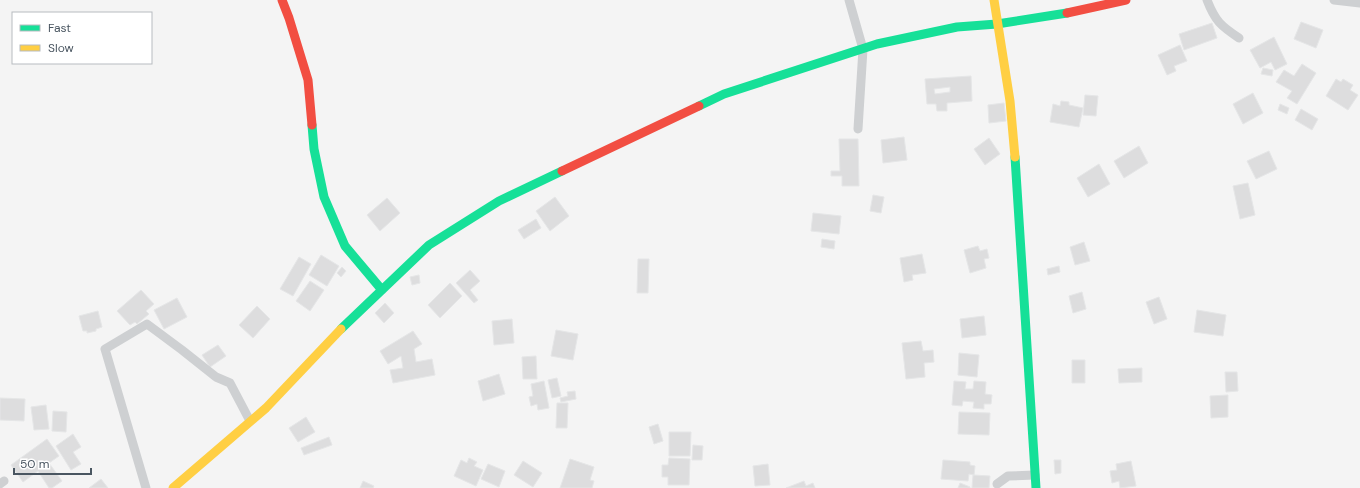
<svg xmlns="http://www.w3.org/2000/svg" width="1360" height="488" font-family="'DM Sans',sans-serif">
<rect width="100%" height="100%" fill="#f4f4f4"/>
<path fill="#ddddde" stroke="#e5e6e7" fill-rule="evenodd" d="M1301,22L1323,30L1316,48L1294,39Z
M1212,23L1217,38L1184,50L1179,34Z
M1274,37L1287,64L1275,70L1271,62L1260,68L1250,50Z
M1180,45L1187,61L1174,66L1176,71L1167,75L1158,55Z
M1302,64L1316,73L1297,104L1287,98L1292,91L1276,82L1284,70L1294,76Z
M1263,68L1273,70L1272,76L1261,74Z
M971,76L972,101L947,103V111H937L936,104H927L925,79ZM950,87V92L935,94L934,89Z
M1336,79L1341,82L1343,79L1353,85L1350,90L1358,95L1348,110L1326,96Z
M1253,93L1263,113L1243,124L1233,104Z
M1085,95L1098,96L1096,116L1083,115Z
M1061,101L1069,102V105L1083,108L1079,127L1050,122L1053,104L1060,106Z
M1004,103L1006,121L989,123L988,105Z
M1280,104L1289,108L1287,114L1278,110Z
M1301,109L1318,119L1312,130L1295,120Z
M904,137L907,160L883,163L881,140Z
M989,138L1000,154L985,165L974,149Z
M839,139H858L859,186H842V176H831V171H840Z
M1139,146L1148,163L1124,178L1114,161Z
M1269,151L1277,169L1256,179L1247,161Z
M1099,164L1110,184L1088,197L1077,178Z
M1248,183L1255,215L1240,219L1233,186Z
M873,195L884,197L881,213L870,211Z
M555,197L569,216L550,231L536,211Z
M387,198L400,213L380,231L367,215Z
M813,213L841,216L839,234L811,231Z
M536,219L541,228L524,239L518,230Z
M822,239L835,241L834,249L821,247Z
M1084,242L1090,261L1075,265L1070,247Z
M978,246L980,251L987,249L989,258L984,259L986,268L970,273L964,250Z
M922,254L926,273L912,275L913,280L904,282L900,258Z
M321,255L339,266L327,286L309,275Z
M299,257L311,264L293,296L280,289Z
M638,259H649L648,293H637Z
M1059,266L1060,272L1048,275L1047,269Z
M342,267L346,271L341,277L337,273Z
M470,270L480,281L470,290L478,300L474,303L456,283Z
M419,275L420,283L412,285L410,277Z
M310,281L324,290L310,311L296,301Z
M450,283L462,296L440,318L428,305Z
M141,290L154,304L146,311L149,314L137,324L135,322L130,325L117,311Z
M1082,292L1086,309L1073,313L1069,296Z
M1159,297L1167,319L1154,324L1146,302Z
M177,298L187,317L164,329L154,310Z
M385,303L394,313L384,323L375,313Z
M257,306L270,319L253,338L239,325Z
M1197,310L1226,315L1223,336L1194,332Z
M98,311L102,327L96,329V331L87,333V331H83L79,316Z
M984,316L986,335L962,338L960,319Z
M512,319L514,343L494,345L492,321Z
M556,330L578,334L573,360L551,356Z
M413,331L422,344L414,349L416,362L432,359L435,375L393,383L390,370L403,368L401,356L388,364L380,351Z
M921,341L923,351L933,350L934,362L924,363L925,377L906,379L902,343Z
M218,345L226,356L210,367L202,355Z
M959,353L979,355L977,377L958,375Z
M536,356L537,379H523L522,357Z
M1072,360H1085V383H1072Z
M1142,368V382L1119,383L1118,369Z
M1225,372H1237L1238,391L1226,392Z
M499,374L505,394L483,401L478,381Z
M557,378L561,396L552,398L548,380Z
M544,381L549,408L538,410L537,404L531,406L529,397L533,396L531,384Z
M954,381L966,382L965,389H973L974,381L986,382L985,394L992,395L991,404H984V409L973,408L974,402L963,401L962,406L952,405Z
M575,391L576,399L561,402L560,398L568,396L567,392Z
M1228,395V417L1211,418L1210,396Z
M0,398L25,399L24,421L0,420Z
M557,403H568L567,428H556Z
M46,405L49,429L34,430L31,407Z
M53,411L67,412L66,432L52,431Z
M959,412L990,413L989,435L958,434Z
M306,417L315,432L298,442L289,428Z
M658,424L663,441L654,444L649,427Z
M669,432H691L690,456H669Z
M73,434L81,447L73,452L81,464L71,470L56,446Z
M329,437L332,445L304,455L301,448Z
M47,439L59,456L49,463L62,481L52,488H49L38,471L23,482L11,465Z
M693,445L703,446L702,460H692Z
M469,458L477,462L474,466L483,470L476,486L454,476L461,460L467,463Z
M669,458L690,459L689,485H668V477H662V465H668Z
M570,459L594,467L590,480L594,481L592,488H560Z
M943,460L970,462V465L975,466L974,475L969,474L968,481L941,479Z
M1054,460H1061V473L1055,474Z
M523,461L542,473L533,487L514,475Z
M1131,461L1136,486L1120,488L1119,481L1112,483L1110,471L1117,470L1116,464Z
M488,464L505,471L499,487L481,479Z
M768,464L770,485L755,486L753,466Z
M973,475L990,476L989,488H972Z
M101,479L108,488H89Z
M363,481L374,486L373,488H360Z
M804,481L806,486L813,483L815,488H786Z
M960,483L970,487V488H958Z"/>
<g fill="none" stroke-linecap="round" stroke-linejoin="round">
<path stroke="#ced0d2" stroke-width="9" d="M849,0L863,49L858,129
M1207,0C1215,21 1221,26 1239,38
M1334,0L1360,3
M0,484L4,481
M997,484L1008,476L1035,475
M146,488L105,349L147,324L182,350L216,377L230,383L250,421"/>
<path stroke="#16e098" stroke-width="9" d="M699,106L724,94L877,44L957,27L997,24L1067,13
M312,125L314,149L324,197L345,246L382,290
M1015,157L1036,488
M341,329L429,245L499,201L562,171"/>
<path stroke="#ffcf43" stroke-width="9" d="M994,0L1010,101L1015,157
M173,488L266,408L341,329"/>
<path stroke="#f24e42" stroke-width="9" d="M282,0L289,18L308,80L312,125
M1067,13L1126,0
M562,171L699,106"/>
</g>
<rect x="12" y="12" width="140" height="52" fill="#ffffff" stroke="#b7bbc0"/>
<rect x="20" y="25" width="20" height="6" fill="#16e098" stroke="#b7bbc0"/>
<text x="48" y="32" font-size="12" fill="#4a5661">Fast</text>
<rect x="20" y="45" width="20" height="6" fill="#ffcf43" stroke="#b7bbc0"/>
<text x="48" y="52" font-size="12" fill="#4a5661">Slow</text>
<path d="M14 468v6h77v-6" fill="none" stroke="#4a5661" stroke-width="2"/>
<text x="20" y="468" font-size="12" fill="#4a5661" stroke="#ffffff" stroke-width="3" paint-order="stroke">50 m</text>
</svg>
